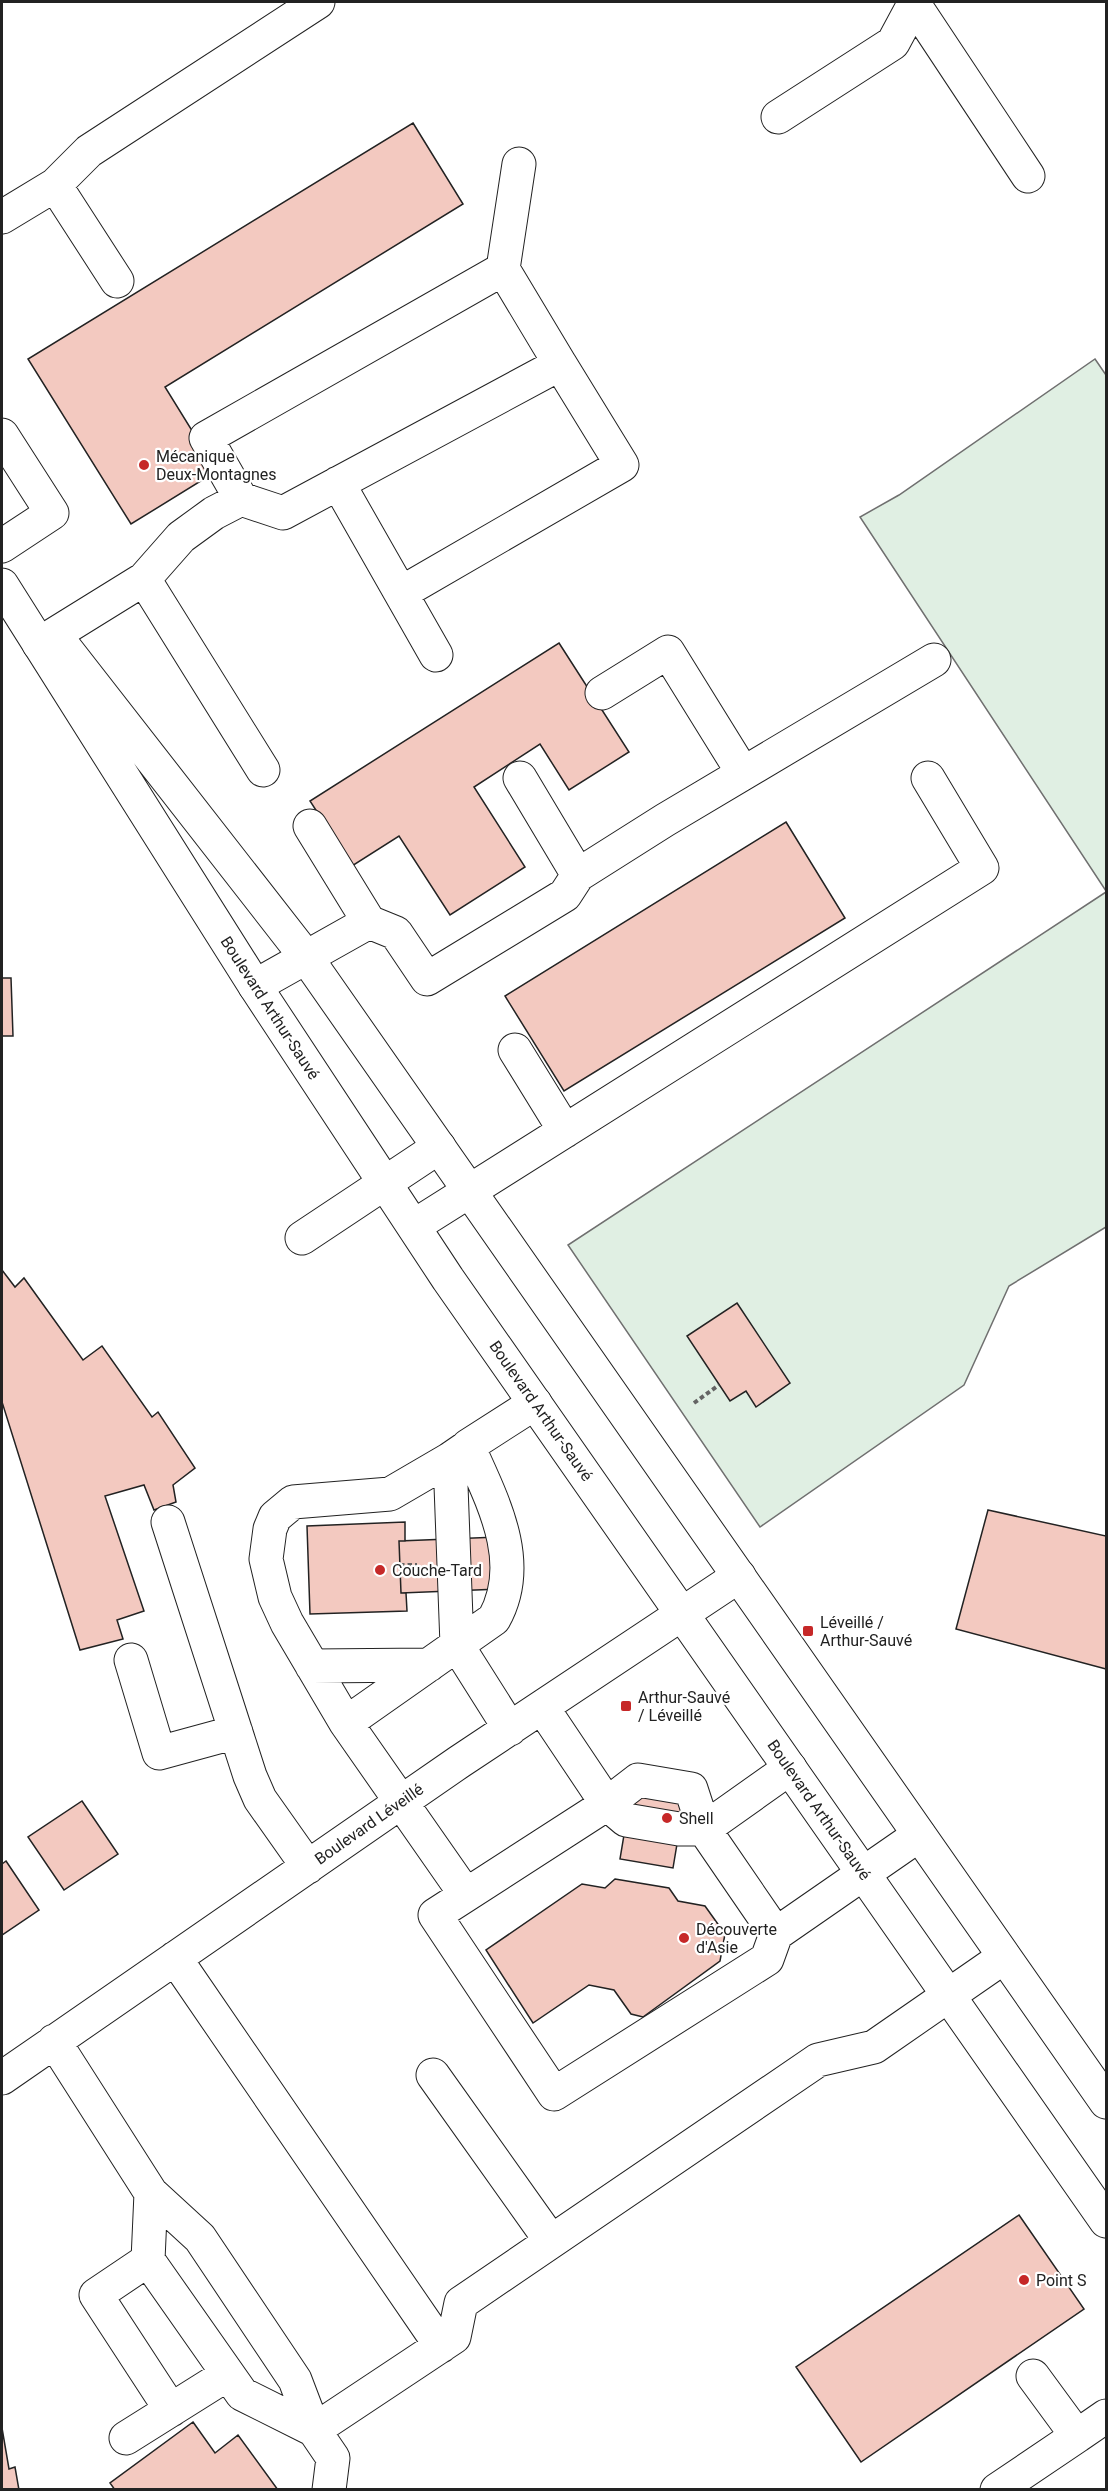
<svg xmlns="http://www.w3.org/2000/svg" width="1108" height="2491" font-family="Roboto,sans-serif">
<rect width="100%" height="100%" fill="#fff"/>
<path fill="#e0efe3" stroke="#6f6f6f" stroke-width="1.5" d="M1095,359L1106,375V891L860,517L899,495Z
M1106,892V1227L1009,1286L964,1385L760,1527L568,1245Z"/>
<path fill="#f3c9c0" stroke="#222" stroke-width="1.5" d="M413,123L463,204L165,387L217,471L131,524L28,359Z
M559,643L629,752L569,790L540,744L474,787L525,867L450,915L399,836L352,866L310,801Z
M786,822L845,918L564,1091L505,996Z
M2,978H11L13,1036H2Z
M2,1270L15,1287L24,1278L83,1360L102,1346L152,1417L158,1412L195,1468L173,1485L176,1502L154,1510L144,1485L105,1496L144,1611L117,1620L123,1639L80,1650L2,1402Z
M737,1303L790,1383L756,1407L746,1391L730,1401L687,1336Z
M988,1510L1106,1536V1669L956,1629Z
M405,1522V1541H399L401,1593H406L407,1611L310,1614L307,1526Z
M498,1537L500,1589L401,1593L399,1541Z
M631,1793L684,1802L673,1868L620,1859Z
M82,1801L118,1854L64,1890L28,1837Z
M6,1861L39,1910L2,1935V1864Z
M615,1879L669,1888L678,1901L705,1906L725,1934L720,1961L643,2017L631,2014L614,1990L589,1985L533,2023L486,1950L582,1884L605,1888Z
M1019,2215L1084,2309L861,2462L796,2367Z
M193,2422L215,2453L238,2435L278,2490H115L110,2483Z
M2,2428L9,2469L15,2467L19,2490H2Z"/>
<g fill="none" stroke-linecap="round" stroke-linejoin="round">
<defs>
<path id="minor" d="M778,117L893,43L914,4L1028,176
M55,185L89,151L318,2
M2,217L55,185L117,281
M503,269L519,164
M2,435L52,513L2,546
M338,483L436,655
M144,579L181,537L214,513L241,499L283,513L560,364L503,269L206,438L241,499
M401,593L622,465L560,364
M39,644L144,579L263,770
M602,693L668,652L743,773
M520,778L578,875
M310,826L369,922
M255,986L369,922L396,933L427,979L565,895L578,875L665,820L934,660
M515,1050L565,1131
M414,1226L982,868L928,778
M302,1238L439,1147
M466,1448L450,1459L457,1645L510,1729
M168,1522L250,1776L260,1799L308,1867
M131,1660L159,1753L236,1732
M312,1666L429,1665
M542,1707L607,1804L435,1915L554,2094L767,1959L776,1934
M346,1723L287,1623L275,1597L266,1559L270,1529L275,1517L293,1502L390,1494L450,1459
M790,1768L704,1829L776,1934L919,1835
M638,1780L691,1789L704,1829H679L626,1820L607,1804Z
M466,1895L346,1723L494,1619C526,1562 492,1500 468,1446L535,1403
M175,1958L441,2346
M54,2041L151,2193L148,2260L242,2394L314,2430L454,2337L461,2303L818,2060L874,2047L1004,1957
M433,2075L551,2241
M2,2078L459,1762L739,1576
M151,2193L200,2238L295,2380L314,2430L333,2458L329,2490
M148,2260L96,2295L171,2410
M1033,2376L1077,2436L1106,2416
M126,2438L228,2374
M997,2490L1077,2436"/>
<path id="major" d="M2,585L255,986L448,1279L1106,2221
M58,639L306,957L1106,2102"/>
</defs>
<use href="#minor" stroke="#222" stroke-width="35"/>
<use href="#major" stroke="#222" stroke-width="35"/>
<path stroke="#646464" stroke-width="4" stroke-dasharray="4.5 3" stroke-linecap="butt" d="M694,1403L719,1385
M400,1565H417"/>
<use href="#minor" stroke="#fff" stroke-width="33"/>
<use href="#major" stroke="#fff" stroke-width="33"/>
</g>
<g fill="#c62828" stroke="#fff" stroke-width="2">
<circle cx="144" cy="465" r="6"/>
<circle cx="380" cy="1570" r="6"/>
<rect x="802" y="1625" width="12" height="12" rx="3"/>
<rect x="620" y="1700" width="12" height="12" rx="3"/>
<circle cx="667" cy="1818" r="6"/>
<circle cx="684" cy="1938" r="6"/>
<circle cx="1024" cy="2280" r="6"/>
</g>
<g text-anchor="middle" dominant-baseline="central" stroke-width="4.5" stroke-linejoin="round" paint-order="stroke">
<g font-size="16" fill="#222" stroke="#fff" text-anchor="start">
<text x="156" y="456">Mécanique<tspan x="156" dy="18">Deux-Montagnes</tspan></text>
<text x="392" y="1570">Couche-Tard</text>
<text x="820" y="1622">Léveillé /<tspan x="820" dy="18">Arthur-Sauvé</tspan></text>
<text x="638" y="1697">Arthur-Sauvé<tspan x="638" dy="18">/ Léveillé</tspan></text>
<text x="679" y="1818">Shell</text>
<text x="696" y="1929">Découverte<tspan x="696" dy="18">d'Asie</tspan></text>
<text x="1036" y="2280">Point S</text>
</g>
<g font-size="16" fill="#222" stroke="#fff">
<text transform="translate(270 1008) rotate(57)">Boulevard Arthur-Sauvé</text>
<text transform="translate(541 1411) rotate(55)">Boulevard Arthur-Sauvé</text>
<text transform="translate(819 1810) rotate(55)">Boulevard Arthur-Sauvé</text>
<text transform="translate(369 1824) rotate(-35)">Boulevard Léveillé</text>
</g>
</g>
<rect width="1108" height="2491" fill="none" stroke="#222222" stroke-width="6"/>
</svg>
